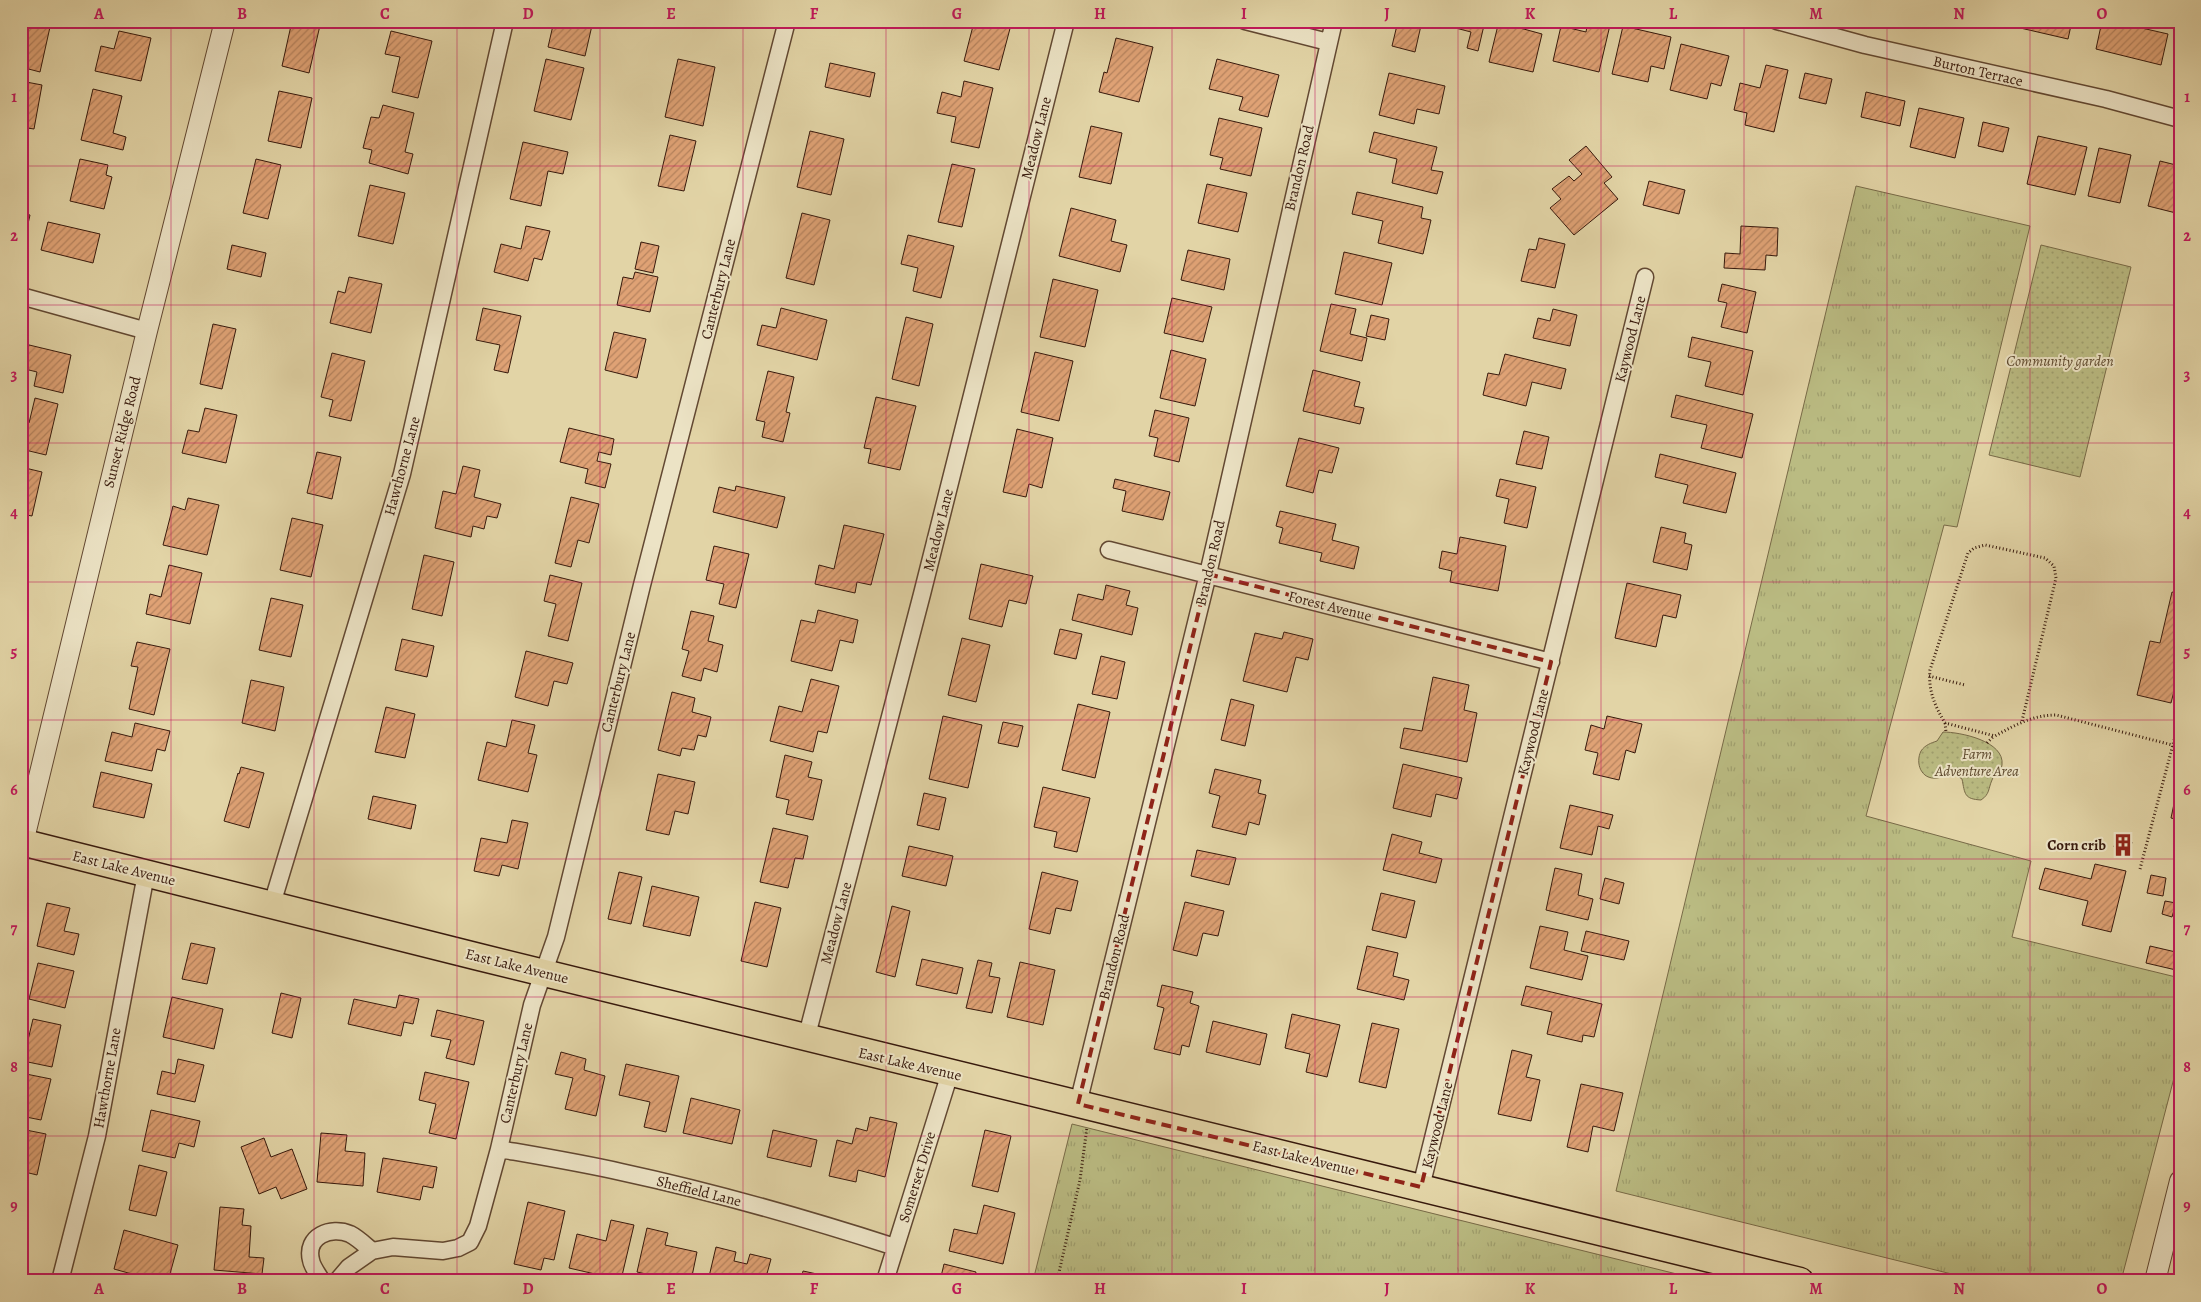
<svg xmlns="http://www.w3.org/2000/svg" width="2201" height="1302" font-family="Alegreya,serif">
<defs>
<pattern id="grass-tufts" width="24" height="20" patternUnits="userSpaceOnUse" patternTransform="scale(1.25)"><rect width="24" height="20" fill="#babb82"/><path d="M3 7l-1-3M5 7V3M7 7l1-3M15 17l-1-3M17 17v-4M19 17l1-3" fill="none" stroke="#a0a06f"/></pattern>
<pattern id="park-dots" width="8" height="8" patternUnits="userSpaceOnUse" patternTransform="scale(1.25)"><rect width="8" height="8" fill="#babb82"/><path d="M2 2h.1M6 6h.1" fill="none" stroke="#a0a06f" stroke-width="1.8" stroke-linecap="round"/></pattern>
<pattern id="building-hatch" width="6" height="6" patternUnits="userSpaceOnUse" patternTransform="scale(1.25)"><rect width="6" height="6" fill="#dfa275"/><path d="M-1 1l2-2M0 6l6-6M5 7l2-2" fill="none" stroke="#b6835e"/></pattern>
</defs>
<rect width="100%" height="100%" fill="#e2d4a6"/>
<filter id="stains"><feTurbulence type="fractalNoise" baseFrequency=".004" numOctaves="4"/><feColorMatrix values="0 0 0 0 .2 0 0 0 0 .09 0 0 0 0 .02 0 0 0 .5 -.17"/></filter>
<radialGradient id="worn" r=".72"><stop offset=".6" stop-color="#630" stop-opacity="0"/><stop offset="1" stop-color="#630" stop-opacity=".3"/></radialGradient>
<path fill="url(#grass-tufts)" stroke="#786a47" d="M1856,186L2030,226L1957,527L1944,525L1866,816L2031,861L2012,937L2180,978V1055L2121,1281H1980L1616,1191Z
M1072,1124L1705,1281H1033Z"/>
<path fill="url(#park-dots)" stroke="#786a47" d="M2041,245L2131,267L2080,477L1989,455Z
M1943,732C1960,732 2005,741 2002,765C2001,773 1994,773 1992,780C1988,789 1990,794 1981,800C1964,799 1965,794 1962,779C1959,777 1956,775 1952,774C1946,774 1942,778 1937,778C1921,780 1915,763 1921,751C1925,745 1931,743 1937,741Z"/>
<path fill="url(#building-hatch)" stroke="#37190c" d="M24,21L50,27L40,72L21,67V31Z
M292,21H321L309,73L282,66Z
M554,21H593L585,56L548,47Z
M852,21H881L880,27Z
M970,21H1012L999,70L964,61L974,22Z
M1398,21H1422L1415,52L1392,46Z
M1440,21H1485L1478,51L1467,48L1471,32L1440,24Z
M1499,21H1521L1520,28L1542,34L1533,72L1489,62Z
M1588,21L1610,25L1599,72L1553,61L1561,26L1586,32Z
M2004,21H2072L2068,39L2003,24Z
M2102,21H2111L2168,34L2161,65L2096,49Z
M1623,26L1671,37L1664,69L1651,66L1648,82L1612,74Z
M119,31L151,38L141,81L95,71L101,46L114,49Z
M391,31L432,41L418,98L392,92L400,57L385,54Z
M1116,38L1153,47L1139,102L1099,92L1104,72L1107,73Z
M1681,44L1729,56L1721,86L1711,83L1707,99L1670,90Z
M546,59L584,68L571,120L534,111Z
M678,59L715,67L703,126L665,117Z
M1217,59L1279,75L1268,117L1239,110L1243,97L1209,89Z
M830,63L875,73L870,97L825,87Z
M1766,65L1788,70L1774,132L1745,125L1747,113L1734,110L1740,83L1760,88Z
M1389,73L1445,86L1439,114L1417,109L1414,124L1379,115Z
M1805,73L1832,79L1826,104L1799,98Z
M21,81L42,85L34,129L21,127Z
M964,81L993,88L979,148L951,142L956,117L937,113L942,92L961,97Z
M93,89L122,96L113,133L126,137L123,150L81,140Z
M279,91L312,98L301,148L268,141Z
M1866,92L1905,101L1900,126L1861,117Z
M383,105L414,113L405,152L413,154L408,174L369,163L372,150L363,148L371,117L379,118Z
M1919,108L1964,118L1955,158L1910,147Z
M1219,118L1262,128L1251,176L1220,169L1223,158L1210,155Z
M1983,122L2009,128L2003,152L1978,146Z
M1091,126L1122,133L1111,184L1079,177Z
M810,131L844,139L831,195L797,187Z
M1374,132L1437,147L1431,170L1443,172L1437,194L1392,183L1397,159L1369,152Z
M670,135L696,141L684,191L658,186Z
M2038,136L2087,147L2075,195L2027,184Z
M523,142L568,152L563,174L548,171L541,206L510,199Z
M1586,146L1612,177L1604,183L1618,199L1574,235L1550,208L1561,199L1552,189L1569,176L1574,181L1582,174L1569,160Z
M21,147L28,148L22,177L21,176Z
M2099,148L2131,155L2120,203L2088,196Z
M80,159L108,165L106,175L112,177L104,209L70,201Z
M256,159L281,165L268,219L243,213Z
M2160,161L2180,166V214L2148,206Z
M952,164L975,169L962,227L938,222Z
M1649,181L1685,190L1679,214L1643,205Z
M1207,184L1247,193L1238,232L1198,223Z
M370,185L405,193L393,244L358,236Z
M1357,192L1423,207L1421,218L1431,220L1423,254L1378,243L1383,221L1352,214Z
M1071,208L1116,220L1111,241L1127,245L1120,272L1059,256Z
M21,213L30,215L23,246L21,245Z
M802,213L830,220L814,285L786,278Z
M48,222L100,234L93,263L41,250Z
M526,226L550,231L542,260L534,258L528,281L494,272L501,244L521,249Z
M1741,226L1778,228L1777,256L1766,255L1765,270L1724,268L1725,253L1740,254Z
M908,235L954,246L941,298L913,291L918,268L901,264Z
M1539,238L1565,244L1555,288L1521,281L1529,249L1536,250Z
M641,242L659,246L653,273L635,269Z
M232,245L266,253L261,277L227,269Z
M1188,250L1230,259L1224,290L1181,280Z
M1344,252L1392,263L1382,305L1335,294Z
M635,272L658,277L650,312L617,305L623,277L633,279Z
M349,277L382,284L371,333L330,323L338,291L345,293Z
M1053,279L1098,290L1085,347L1040,337Z
M1722,284L1756,292L1747,333L1721,327L1727,303L1718,301Z
M1172,298L1212,307L1203,342L1164,333Z
M1331,304L1356,309L1350,334L1367,338L1362,361L1320,351Z
M483,308L521,316L508,373L494,370L500,345L476,340Z
M781,308L827,320L817,360L757,345L762,325L776,328Z
M1553,309L1577,315L1570,346L1533,338L1538,318L1550,321Z
M1371,315L1389,319L1385,340L1366,336Z
M906,317L933,324L919,386L892,379Z
M213,324L236,329L222,389L200,384Z
M614,332L646,339L637,378L605,370Z
M1692,337L1753,351L1743,395L1705,386L1711,362L1688,357Z
M25,344L71,355L63,393L34,386L37,372L21,368Z
M1171,350L1206,359L1195,406L1160,398Z
M1035,352L1073,361L1059,421L1021,412Z
M332,353L365,361L351,421L329,416L333,400L321,397Z
M1505,354L1566,369L1561,389L1532,382L1526,406L1483,395L1488,373L1499,375Z
M1313,370L1360,382L1354,406L1364,408L1360,424L1303,411Z
M768,371L794,377L786,412L790,413L783,442L762,437L765,422L756,420Z
M1676,395L1753,414L1742,458L1701,448L1707,425L1671,417Z
M876,397L916,406L900,470L868,463L871,449L864,448Z
M35,398L58,404L46,455L21,449V422L29,423Z
M205,408L237,415L226,463L182,453L188,430L199,432Z
M1155,410L1189,418L1179,462L1154,456L1158,438L1149,436Z
M569,428L614,439L611,455L599,452L597,461L611,464L605,488L585,483L588,469L560,462Z
M1017,429L1053,438L1042,488L1029,484L1026,497L1003,492Z
M1524,431L1549,437L1542,469L1516,464Z
M1299,438L1339,448L1332,473L1319,470L1313,493L1286,486Z
M317,452L341,457L332,499L307,493Z
M1660,454L1736,473L1726,513L1683,503L1688,485L1655,477Z
M463,466L480,470L474,497L501,504L497,518L487,516L484,529L473,526L471,537L435,528L443,491L456,494Z
M21,467L42,472L32,516L21,514Z
M1115,479L1170,492L1163,520L1122,511L1126,491L1113,488Z
M1500,479L1536,487L1527,528L1504,523L1509,499L1496,496Z
M736,486L785,497L777,528L713,512L719,487L735,491Z
M571,497L599,504L589,543L578,540L571,567L555,563Z
M188,498L219,505L207,555L163,545L173,506L185,510Z
M1280,511L1336,524L1332,540L1359,547L1354,569L1320,561L1322,553L1279,543L1283,528L1276,526Z
M292,518L323,525L311,577L280,570Z
M844,525L884,534L871,585L857,582L855,593L815,584L819,565L834,569Z
M1661,527L1686,533L1684,543L1692,545L1687,570L1653,562Z
M1460,537L1506,546L1498,591L1450,582L1452,571L1439,568L1442,551L1457,554Z
M714,546L749,554L736,608L719,604L724,584L706,580Z
M424,555L454,562L442,616L412,609Z
M981,564L1033,576L1026,604L1009,600L1002,627L969,619Z
M169,565L202,573L190,624L146,614L150,594L161,597Z
M550,575L582,583L568,641L548,636L556,604L544,601Z
M1627,583L1681,595L1676,618L1663,615L1656,647L1615,638Z
M1106,585L1130,591L1126,605L1138,608L1132,635L1072,620L1078,594L1103,600Z
M2172,592L2180,594V675H2178L2171,703L2137,695L2150,641L2160,643Z
M271,598L303,605L291,657L259,650Z
M818,610L858,620L853,643L840,640L832,671L791,661L801,620L815,623Z
M691,611L714,616L708,641L723,645L717,672L704,668L701,681L682,676L689,651L682,649Z
M1060,629L1082,634L1076,659L1054,654Z
M1284,632L1313,639L1308,660L1296,657L1287,692L1243,681L1255,633L1282,639Z
M962,638L990,645L976,702L948,695Z
M402,639L434,646L427,677L395,670Z
M137,642L170,649L154,715L129,709L138,667L131,666Z
M526,651L573,663L567,684L554,681L548,706L515,697Z
M1101,656L1125,662L1117,699L1092,694Z
M1433,677L1469,685L1464,710L1477,713L1467,762L1400,748L1404,728L1422,731Z
M811,679L839,686L827,733L818,731L813,752L770,741L779,706L802,712Z
M251,680L284,687L275,731L242,723Z
M672,692L695,698L692,712L711,717L706,737L698,735L694,750L682,748L680,756L658,750Z
M1231,699L1254,705L1245,746L1221,740Z
M1078,704L1110,712L1095,778L1062,770Z
M386,707L415,714L405,758L375,752Z
M943,716L982,725L968,788L929,779Z
M1607,716L1642,724L1635,753L1626,750L1619,780L1593,774L1598,753L1585,750L1591,725L1604,729Z
M512,720L535,725L528,753L537,755L528,792L478,780L487,742L506,747Z
M1003,722L1023,726L1018,747L998,743Z
M135,723L170,731L165,751L157,749L152,771L105,761L112,732L132,737Z
M785,755L812,762L808,777L822,780L813,820L786,814L789,800L776,797Z
M1403,764L1462,778L1457,799L1436,794L1431,817L1393,808Z
M241,767L264,773L249,828L224,821L238,773L239,774Z
M1215,769L1261,780L1258,793L1266,795L1259,825L1249,822L1246,835L1212,827L1220,796L1209,793Z
M101,772L152,784L144,818L93,807Z
M658,774L695,782L688,814L675,811L669,835L646,830Z
M1043,787L1090,798L1077,852L1054,847L1057,832L1034,827Z
M924,793L946,798L939,830L917,825Z
M373,796L416,805L411,829L368,819Z
M2175,799L2180,800V820L2171,818Z
M1570,805L1613,815L1609,829L1598,826L1592,855L1560,848Z
M512,820L528,823L518,869L502,865L499,876L474,871L481,838L507,843Z
M773,828L808,836L803,859L795,858L788,888L760,882Z
M1392,834L1422,842L1419,853L1442,859L1436,883L1383,870Z
M2116,839L2132,842L2130,851L2114,847Z
M909,846L953,856L946,886L902,876Z
M1197,850L1236,858L1229,885L1191,876Z
M2095,864L2126,871L2111,932L2082,925L2088,901L2039,889L2045,868L2091,879Z
M1555,868L1582,874L1578,895L1593,899L1588,920L1546,910Z
M619,872L642,877L631,924L608,919Z
M1042,872L1078,881L1071,911L1056,908L1050,934L1029,929Z
M2151,875L2166,878L2163,896L2147,893Z
M1605,878L1624,883L1619,904L1600,899Z
M652,886L699,897L690,936L643,926Z
M2180,890V911L2175,910Z
M1381,893L1415,901L1406,938L1372,930Z
M2165,901L2176,903L2172,917L2162,914Z
M755,902L781,908L767,967L741,961Z
M1185,902L1224,911L1218,936L1203,933L1197,956L1173,950Z
M47,903L70,908L64,931L79,934L74,955L37,946Z
M892,906L910,911L895,977L876,972Z
M1540,926L1568,932L1564,950L1588,956L1582,980L1530,968Z
M1586,931L1629,941L1624,960L1581,951Z
M191,943L215,948L207,984L182,979Z
M1367,946L1398,953L1393,976L1409,980L1404,1000L1357,989Z
M2150,946L2180,953L2176,970L2146,963Z
M922,959L963,968L957,994L916,985Z
M978,960L992,963L989,976L1000,978L992,1013L966,1008Z
M1020,962L1055,970L1043,1025L1007,1017Z
M38,963L74,971L65,1008L29,999Z
M1162,985L1193,992L1190,1003L1199,1006L1189,1047L1182,1045L1180,1055L1154,1049L1164,1008L1157,1006Z
M1526,986L1602,1004L1594,1037L1583,1035L1582,1042L1547,1034L1552,1012L1521,1005Z
M281,993L301,998L292,1038L272,1033Z
M399,995L419,999L413,1024L404,1022L401,1036L348,1024L354,999L396,1008Z
M172,997L223,1009L214,1049L163,1037Z
M437,1010L484,1021L474,1065L446,1058L451,1040L431,1036Z
M1292,1014L1340,1025L1327,1077L1306,1072L1310,1054L1285,1048Z
M33,1019L61,1025L52,1067L23,1061Z
M1213,1021L1267,1034L1260,1065L1206,1052Z
M1372,1023L1399,1029L1386,1088L1359,1082Z
M1512,1050L1532,1055L1526,1077L1540,1080L1531,1121L1498,1114Z
M561,1052L586,1059L584,1070L605,1076L596,1116L565,1109L573,1078L555,1074Z
M178,1059L204,1065L195,1102L157,1094L162,1071L175,1074Z
M626,1064L679,1076L666,1132L644,1127L650,1102L619,1095Z
M425,1072L469,1082L456,1139L429,1133L436,1104L419,1100Z
M21,1073L51,1079L41,1120L21,1116Z
M1581,1084L1623,1093L1614,1131L1593,1126L1588,1152L1567,1147Z
M691,1098L740,1110L732,1144L683,1133Z
M151,1110L200,1121L194,1147L179,1143L175,1158L142,1151Z
M870,1117L897,1123L885,1177L858,1170L856,1182L829,1176L837,1140L852,1144L856,1128L867,1131Z
M21,1129L46,1134L37,1175L21,1171Z
M773,1130L817,1140L811,1167L767,1157Z
M985,1130L1011,1136L998,1192L972,1186Z
M321,1133L347,1135L345,1151L365,1153L363,1186L317,1182Z
M264,1138L271,1157L292,1149L307,1189L281,1199L276,1187L259,1194L241,1147Z
M383,1158L437,1167L433,1188L423,1186L420,1200L377,1192Z
M139,1165L167,1172L156,1216L129,1210Z
M528,1202L565,1211L554,1260L544,1258L541,1270L514,1264Z
M21,1205L28,1206L23,1226H21Z
M984,1205L1015,1213L1003,1264L949,1251L954,1229L977,1234Z
M220,1207L244,1209L242,1225L251,1226L249,1257L264,1258L262,1274L214,1270Z
M611,1220L634,1225L621,1280L569,1268L577,1234L606,1241Z
M647,1228L668,1233L665,1245L697,1252L691,1281H669V1279L637,1272Z
M124,1230L178,1245L168,1281H157L114,1269Z
M716,1247L736,1252L734,1261L747,1264L750,1254L771,1259L765,1281H708Z
M944,1264L976,1272L974,1281H940Z
M803,1271L831,1277L830,1281H801Z"/>
<g fill="none" stroke-linecap="round" stroke-linejoin="round">
<defs>
<path id="minor" d="M1245,21L1328,42
M1777,21L1865,45L2106,99L2180,119
M21,296L147,331
M1109,550L1551,662
M272,904L402,474L505,21
M806,1039L922,594L1066,21
M1078,1104L1208,574L1334,21
M499,1149C539,1156 581,1163 621,1172C714,1192 805,1218 895,1247
M1421,1187L1645,277
M60,1281L97,1136L146,874
M322,1281C318,1274 312,1267 311,1260C305,1236 331,1226 350,1234C358,1238 365,1245 372,1251
M337,1281L349,1267L372,1251L393,1247L443,1251L458,1248L470,1242L478,1226L499,1149L532,1005L556,937L642,585L787,21
M885,1281L950,1073"/>
<path id="tertiary" d="M23,843L147,331L225,21
M2155,1281L2180,1181"/>
<path id="primary" d="M21,842C613,993 1208,1134 1800,1281"/>
</defs>
<use href="#minor" stroke="#624832" stroke-width="19"/>
<use href="#tertiary" stroke="#624832" stroke-width="22"/>
<use href="#primary" stroke="#37190c" stroke-width="29"/>
<path stroke="#37190c" stroke-width="3" stroke-dasharray="1 2.5" stroke-linecap="butt" d="M1929,676L1965,685
M2022,721L2056,578L2054,566L2045,558L1985,545L1974,548L1968,553L1930,670C1928,691 1935,706 1945,723L1995,736C2015,725 2033,715 2056,715L2180,747
M1945,723L1946,732
M1987,743L1994,736
M2140,869L2180,718
M1057,1281L1080,1180L1087,1127"/>
<use href="#minor" stroke="#ece3c5" stroke-width="16"/>
<use href="#tertiary" stroke="#ece3c5" stroke-width="20"/>
<use href="#primary" stroke="#e2d4a6" stroke-width="26"/>
</g>
<path fill="none" stroke="#8f2418" stroke-width="4" stroke-dasharray="10 6" stroke-linejoin="round" d="M1208,574L1551,662L1421,1187L1078,1104Z"/>
<path fill="none" stroke="#c2185b" stroke-width="1" stroke-opacity="0.55" d="M171,21V1281M314,21V1281M457,21V1281M600,21V1281M743,21V1281M886,21V1281M1029,21V1281M1172,21V1281M1315,21V1281M1458,21V1281M1601,21V1281M1744,21V1281M1887,21V1281M2030,21V1281M21,166H2180M21,305H2180M21,443H2180M21,582H2180M21,720H2180M21,859H2180M21,997H2180M21,1136H2180"/>
<defs>
<symbol id="building-bare" viewBox="-9 -9 18 18"><path d="M-4-6H4V6H1V3H-1V6H-4ZM-2.5-4.3h1.7v1.8h-1.7ZM.8-4.3h1.7v1.8H.8ZM-2.5-1h1.7V.8h-1.7ZM.8-1h1.7V.8H.8Z" fill="#8f2418" stroke="#ece3c5" stroke-width="2.5" paint-order="stroke"/></symbol>
</defs>
<g fill-rule="evenodd">
<use href="#building-bare" x="2107" y="829" width="32" height="32"/>
</g>
<g text-anchor="middle" dominant-baseline="central" stroke-width="4" stroke-linejoin="round" paint-order="stroke">
<g font-size="15" fill="#37190c" stroke="#ece3c5">
<text transform="translate(1978 71) rotate(13)">Burton Terrace</text>
<text transform="translate(1036 138) rotate(-76)">Meadow Lane</text>
<text transform="translate(1299 168) rotate(-77)">Brandon Road</text>
<text transform="translate(718 289) rotate(-76)">Canterbury Lane</text>
<text transform="translate(1630 339) rotate(-76)">Kaywood Lane</text>
<text transform="translate(122 432) rotate(-76)">Sunset Ridge Road</text>
<text transform="translate(402 466) rotate(-75)">Hawthorne Lane</text>
<text transform="translate(938 530) rotate(-76)">Meadow Lane</text>
<text transform="translate(1210 563) rotate(-77)">Brandon Road</text>
<text transform="translate(1330 606) rotate(14)">Forest Avenue</text>
<text transform="translate(618 682) rotate(-76)">Canterbury Lane</text>
<text transform="translate(1533 732) rotate(-76)">Kaywood Lane</text>
<text transform="translate(124 868) rotate(14)">East Lake Avenue</text>
<text transform="translate(836 923) rotate(-75)">Meadow Lane</text>
<text transform="translate(1114 957) rotate(-76)">Brandon Road</text>
<text transform="translate(517 966) rotate(14)">East Lake Avenue</text>
<text transform="translate(910 1064) rotate(13)">East Lake Avenue</text>
<text transform="translate(516 1073) rotate(-77)">Canterbury Lane</text>
<text transform="translate(107 1078) rotate(-80)">Hawthorne Lane</text>
<text transform="translate(1437 1125) rotate(-76)">Kaywood Lane</text>
<text transform="translate(1304 1158) rotate(14)">East Lake Avenue</text>
<text transform="translate(917 1177) rotate(-73)">Somerset Drive</text>
<text transform="translate(699 1191) rotate(14)">Sheffield Lane</text>
</g>
<g font-size="15" font-style="italic" fill="#5e4a2f" stroke="#ece3c5">
<text x="2060" y="361">Community garden</text>
<text x="1977" y="754">Farm<tspan x="1977" dy="17">Adventure Area</tspan></text>
</g>
<g font-size="15" font-weight="bold" fill="#37190c" stroke="#ece3c5" text-anchor="end">
<text x="2106" y="845">Corn crib</text>
</g>
</g>
<rect width="2201" height="1302" fill="none" stroke="#e2d4a6" stroke-width="55"/>
<rect x="28" y="28" width="2146" height="1246" fill="none" stroke="#c2185b" stroke-width="2"/>
<g font-size="16" text-anchor="middle" font-weight="bold" fill="#c2185b">
<text x="99" y="19">A</text>
<text x="242" y="19">B</text>
<text x="385" y="19">C</text>
<text x="528" y="19">D</text>
<text x="671" y="19">E</text>
<text x="814" y="19">F</text>
<text x="957" y="19">G</text>
<text x="1100" y="19">H</text>
<text x="1244" y="19">I</text>
<text x="1387" y="19">J</text>
<text x="1530" y="19">K</text>
<text x="1673" y="19">L</text>
<text x="1816" y="19">M</text>
<text x="1959" y="19">N</text>
<text x="2102" y="19">O</text>
<text x="14" y="102">1</text>
<text x="2187" y="102">1</text>
<text x="14" y="241">2</text>
<text x="2187" y="241">2</text>
<text x="14" y="380">3</text>
<text x="2187" y="380">3</text>
<text x="14" y="518">4</text>
<text x="2187" y="518">4</text>
<text x="14" y="657">5</text>
<text x="2187" y="657">5</text>
<text x="14" y="795">6</text>
<text x="2187" y="795">6</text>
<text x="14" y="934">7</text>
<text x="2187" y="934">7</text>
<text x="14" y="1072">8</text>
<text x="2187" y="1072">8</text>
<text x="14" y="1211">9</text>
<text x="2187" y="1211">9</text>
<text x="99" y="1294">A</text>
<text x="242" y="1294">B</text>
<text x="385" y="1294">C</text>
<text x="528" y="1294">D</text>
<text x="671" y="1294">E</text>
<text x="814" y="1294">F</text>
<text x="957" y="1294">G</text>
<text x="1100" y="1294">H</text>
<text x="1244" y="1294">I</text>
<text x="1387" y="1294">J</text>
<text x="1530" y="1294">K</text>
<text x="1673" y="1294">L</text>
<text x="1816" y="1294">M</text>
<text x="1959" y="1294">N</text>
<text x="2102" y="1294">O</text>
</g>
<rect width="100%" height="100%" filter="url(#stains)"/>
<rect width="100%" height="100%" fill="url(#worn)"/>
</svg>
